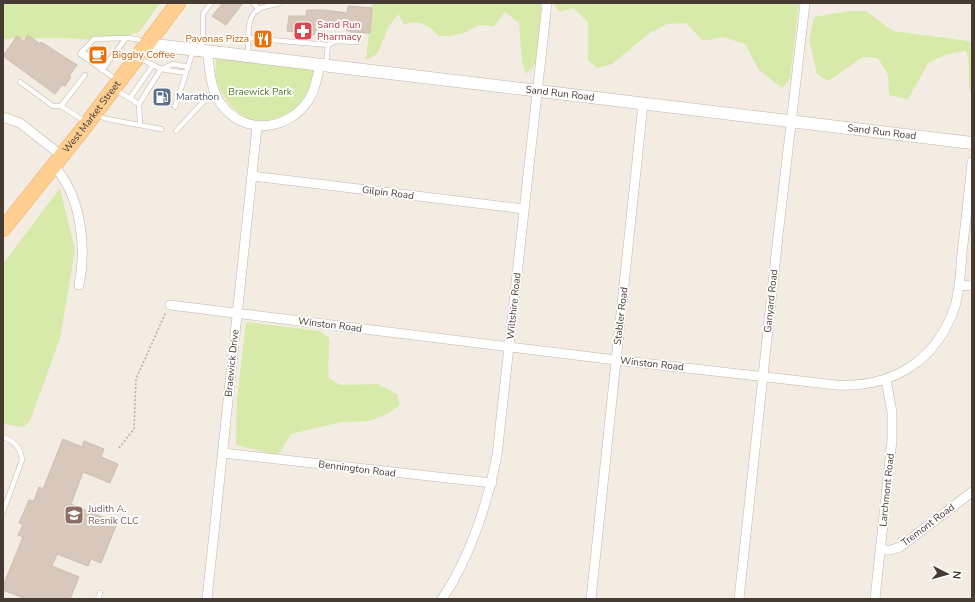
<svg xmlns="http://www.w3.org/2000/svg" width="975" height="602" font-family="'Nunito Sans',sans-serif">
<rect width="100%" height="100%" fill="#f3ece3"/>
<path fill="#d7eaa9" d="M3,3H160L139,32L128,35L116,41L59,38H11L3,40Z
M372,3H541L539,44L536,63L526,74L522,62L519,23L505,12L494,26L478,25L464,33L450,36H439C426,23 423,21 404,24L398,14L389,26L377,54L366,60Z
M553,3H799L790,79L782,88L759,70L745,44L723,37L703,41L686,23L667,24L651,32L612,64L597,68L588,60V22L573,8L560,12Z
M848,11H866L893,31L968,41L972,43V95C965,81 972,66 966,51L951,53L929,62L908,99L889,95L888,75L878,58L863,57L828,81L817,74L809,40L814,17Z
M216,59L315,70C311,83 307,95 298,106C292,112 282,116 274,119C246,128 223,104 216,78C215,72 216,65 216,59Z
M60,188L75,250L60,338L30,421L23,427L3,424V264Z
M246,322L320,331L329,338C330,352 327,365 329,378L340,385L377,384L397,394L400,405L387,414L369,421L341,422L291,434L278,455L236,445L237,399Z"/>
<path fill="#d8c8bb" stroke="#d0bcab" d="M223,3H243L226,25L212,16Z
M348,6L372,8L370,33L351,32L346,30V26L319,23L314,35H294V32L287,31L289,16H306L307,10H324L347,13Z
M28,35L40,44L41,42L77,65L69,76L71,77L65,86L62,85L55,94L3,56L17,36L24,41Z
M94,46L107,57L103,62L89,52Z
M63,439L82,447L84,441L104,449L101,457L118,464L110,483L83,472L71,504L117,523L101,563L91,559L88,566L57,554L52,566L79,577L70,599H26L3,590V586L23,537L18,535L23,525L19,523L29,500L34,501L39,487L43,489Z"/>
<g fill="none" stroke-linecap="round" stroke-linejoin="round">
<defs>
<path id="service" d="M253,3L259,9
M249,38L328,45
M201,50L203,31V14L211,3
M82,51L95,61
M248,55C249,42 245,16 259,9C265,6 273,5 280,3
M139,58L161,69L173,64L188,67
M98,63L105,67
M326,65L328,45L336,41L357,42
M102,70L126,38L137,39L146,44
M117,80L80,54L94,39L126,38
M20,82L53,106H61L86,122
M116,90L139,104L161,69L186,73L193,50
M130,98L153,65
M139,104L140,125
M61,106L85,75
M175,107L186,73
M96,115L107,119L161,129
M176,131L203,102L215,93
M3,437C15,441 21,448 22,460L3,512
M98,599L100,593"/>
<path id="minor" d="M207,51C210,69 210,89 221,104C246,138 294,130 312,94C316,84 318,74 320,64
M3,117L20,123L61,155
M53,165C81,195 87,246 79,285
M252,176L524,209
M959,285L972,286
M170,305L616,360L836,385C892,388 937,361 955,306C960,289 961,270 962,252C966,222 969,192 972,162
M223,453L492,483
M881,550H891L900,547L972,492
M207,599L257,127
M442,599C471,556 487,505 497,455L547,3
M591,599L643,104
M739,599L778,236L805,3
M875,599L892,440V412L886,380"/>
<g id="tertiary">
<path id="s1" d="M147,44L972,143"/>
</g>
<g id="primary">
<path id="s2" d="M3,229L83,129L178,3"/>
</g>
</defs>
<use href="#service" stroke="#c2b5a8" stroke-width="5.5"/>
<use href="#minor" stroke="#c2b5a8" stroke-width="10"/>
<use href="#tertiary" stroke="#c2b5a8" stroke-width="13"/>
<use href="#primary" stroke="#eaa859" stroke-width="16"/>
<path stroke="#c1ab96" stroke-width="1.5" stroke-dasharray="2 2" stroke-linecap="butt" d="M119,448L134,429L136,379L166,312"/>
<use href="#service" stroke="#fff" stroke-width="4.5"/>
<use href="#minor" stroke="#fff" stroke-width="9"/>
<use href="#tertiary" stroke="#fff" stroke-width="12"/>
<use href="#primary" stroke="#ffce90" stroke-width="15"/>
</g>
<defs>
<symbol id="pharmacy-square" viewBox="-11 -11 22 22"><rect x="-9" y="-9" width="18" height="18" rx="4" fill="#e0444e" stroke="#fff"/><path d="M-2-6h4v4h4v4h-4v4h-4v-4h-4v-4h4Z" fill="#fff"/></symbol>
<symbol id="restaurant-square" viewBox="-11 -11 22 22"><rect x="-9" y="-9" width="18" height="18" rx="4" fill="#e8710a" stroke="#fff"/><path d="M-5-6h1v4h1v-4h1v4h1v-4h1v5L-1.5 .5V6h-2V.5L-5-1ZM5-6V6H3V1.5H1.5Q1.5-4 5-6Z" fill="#fff"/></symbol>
<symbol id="cafe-square" viewBox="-11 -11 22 22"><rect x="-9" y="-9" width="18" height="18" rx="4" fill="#e8710a" stroke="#fff"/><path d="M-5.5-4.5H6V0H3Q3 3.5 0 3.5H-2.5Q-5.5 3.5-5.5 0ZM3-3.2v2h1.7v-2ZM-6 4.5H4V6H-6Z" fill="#fff"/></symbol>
<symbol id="fuel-square" viewBox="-11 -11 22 22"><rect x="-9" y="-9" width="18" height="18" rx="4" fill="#5c6f8a" stroke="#fff"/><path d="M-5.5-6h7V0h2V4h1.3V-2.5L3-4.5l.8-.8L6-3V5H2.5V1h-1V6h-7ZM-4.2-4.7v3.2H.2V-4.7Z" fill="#fff"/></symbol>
<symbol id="school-square" viewBox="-11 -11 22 22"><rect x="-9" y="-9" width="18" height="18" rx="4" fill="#8d6e63" stroke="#fff"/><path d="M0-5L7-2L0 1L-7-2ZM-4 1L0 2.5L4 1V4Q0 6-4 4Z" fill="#fff"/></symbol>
</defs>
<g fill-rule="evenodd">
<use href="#pharmacy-square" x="292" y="20" width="22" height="22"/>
<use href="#restaurant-square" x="252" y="28" width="22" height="22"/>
<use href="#cafe-square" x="87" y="44" width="22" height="22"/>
<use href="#fuel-square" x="151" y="86" width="22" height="22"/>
<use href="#school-square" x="63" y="504" width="22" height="22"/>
</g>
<g text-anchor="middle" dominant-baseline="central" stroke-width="3.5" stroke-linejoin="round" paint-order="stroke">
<g font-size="10" fill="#be3a42" stroke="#fff" text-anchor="start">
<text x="317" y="25">Sand Run<tspan x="317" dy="12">Pharmacy</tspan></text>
</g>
<g font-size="10" fill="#c56008" stroke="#fff" text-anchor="end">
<text x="249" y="39">Pavonas Pizza</text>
<text x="112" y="55" text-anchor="start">Biggby Coffee</text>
</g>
<g font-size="10" fill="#517923" stroke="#fff">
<text x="260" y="92">Braewick Park</text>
</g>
<g font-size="10" fill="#453b33" stroke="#fff">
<text stroke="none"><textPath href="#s1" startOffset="416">Sand Run Road</textPath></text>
<text stroke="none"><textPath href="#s2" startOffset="143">West Market Street</textPath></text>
<text stroke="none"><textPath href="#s1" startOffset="740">Sand Run Road</textPath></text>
<text transform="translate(388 193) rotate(7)">Gilpin Road</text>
<text transform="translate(771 301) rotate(-84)">Ganyard Road</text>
<text transform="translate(514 306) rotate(-84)">Wiltshire Road</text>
<text transform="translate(621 316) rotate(-83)">Stabler Road</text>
<text transform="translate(330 325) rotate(7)">Winston Road</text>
<text transform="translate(232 363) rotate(-84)">Braewick Drive</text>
<text transform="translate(652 364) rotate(6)">Winston Road</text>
<text transform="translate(357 469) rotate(7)">Bennington Road</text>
<text transform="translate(887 490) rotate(-84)">Larchmont Road</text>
<text transform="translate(928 525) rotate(-37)">Tremont Road</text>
</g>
<g font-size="10" fill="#4e5e75" stroke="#fff" text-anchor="start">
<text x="176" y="97">Marathon</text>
</g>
<g font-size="10" fill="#785e54" stroke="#fff" text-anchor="start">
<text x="88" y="509">Judith A.<tspan x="88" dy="12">Resnik CLC</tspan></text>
</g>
</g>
<rect width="975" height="602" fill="none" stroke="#453b33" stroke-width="8"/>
<g transform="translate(947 574) rotate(96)" stroke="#ffffff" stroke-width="3" paint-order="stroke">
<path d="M0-3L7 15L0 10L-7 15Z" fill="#453b33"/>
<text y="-6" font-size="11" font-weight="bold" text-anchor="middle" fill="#453b33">N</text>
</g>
</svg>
